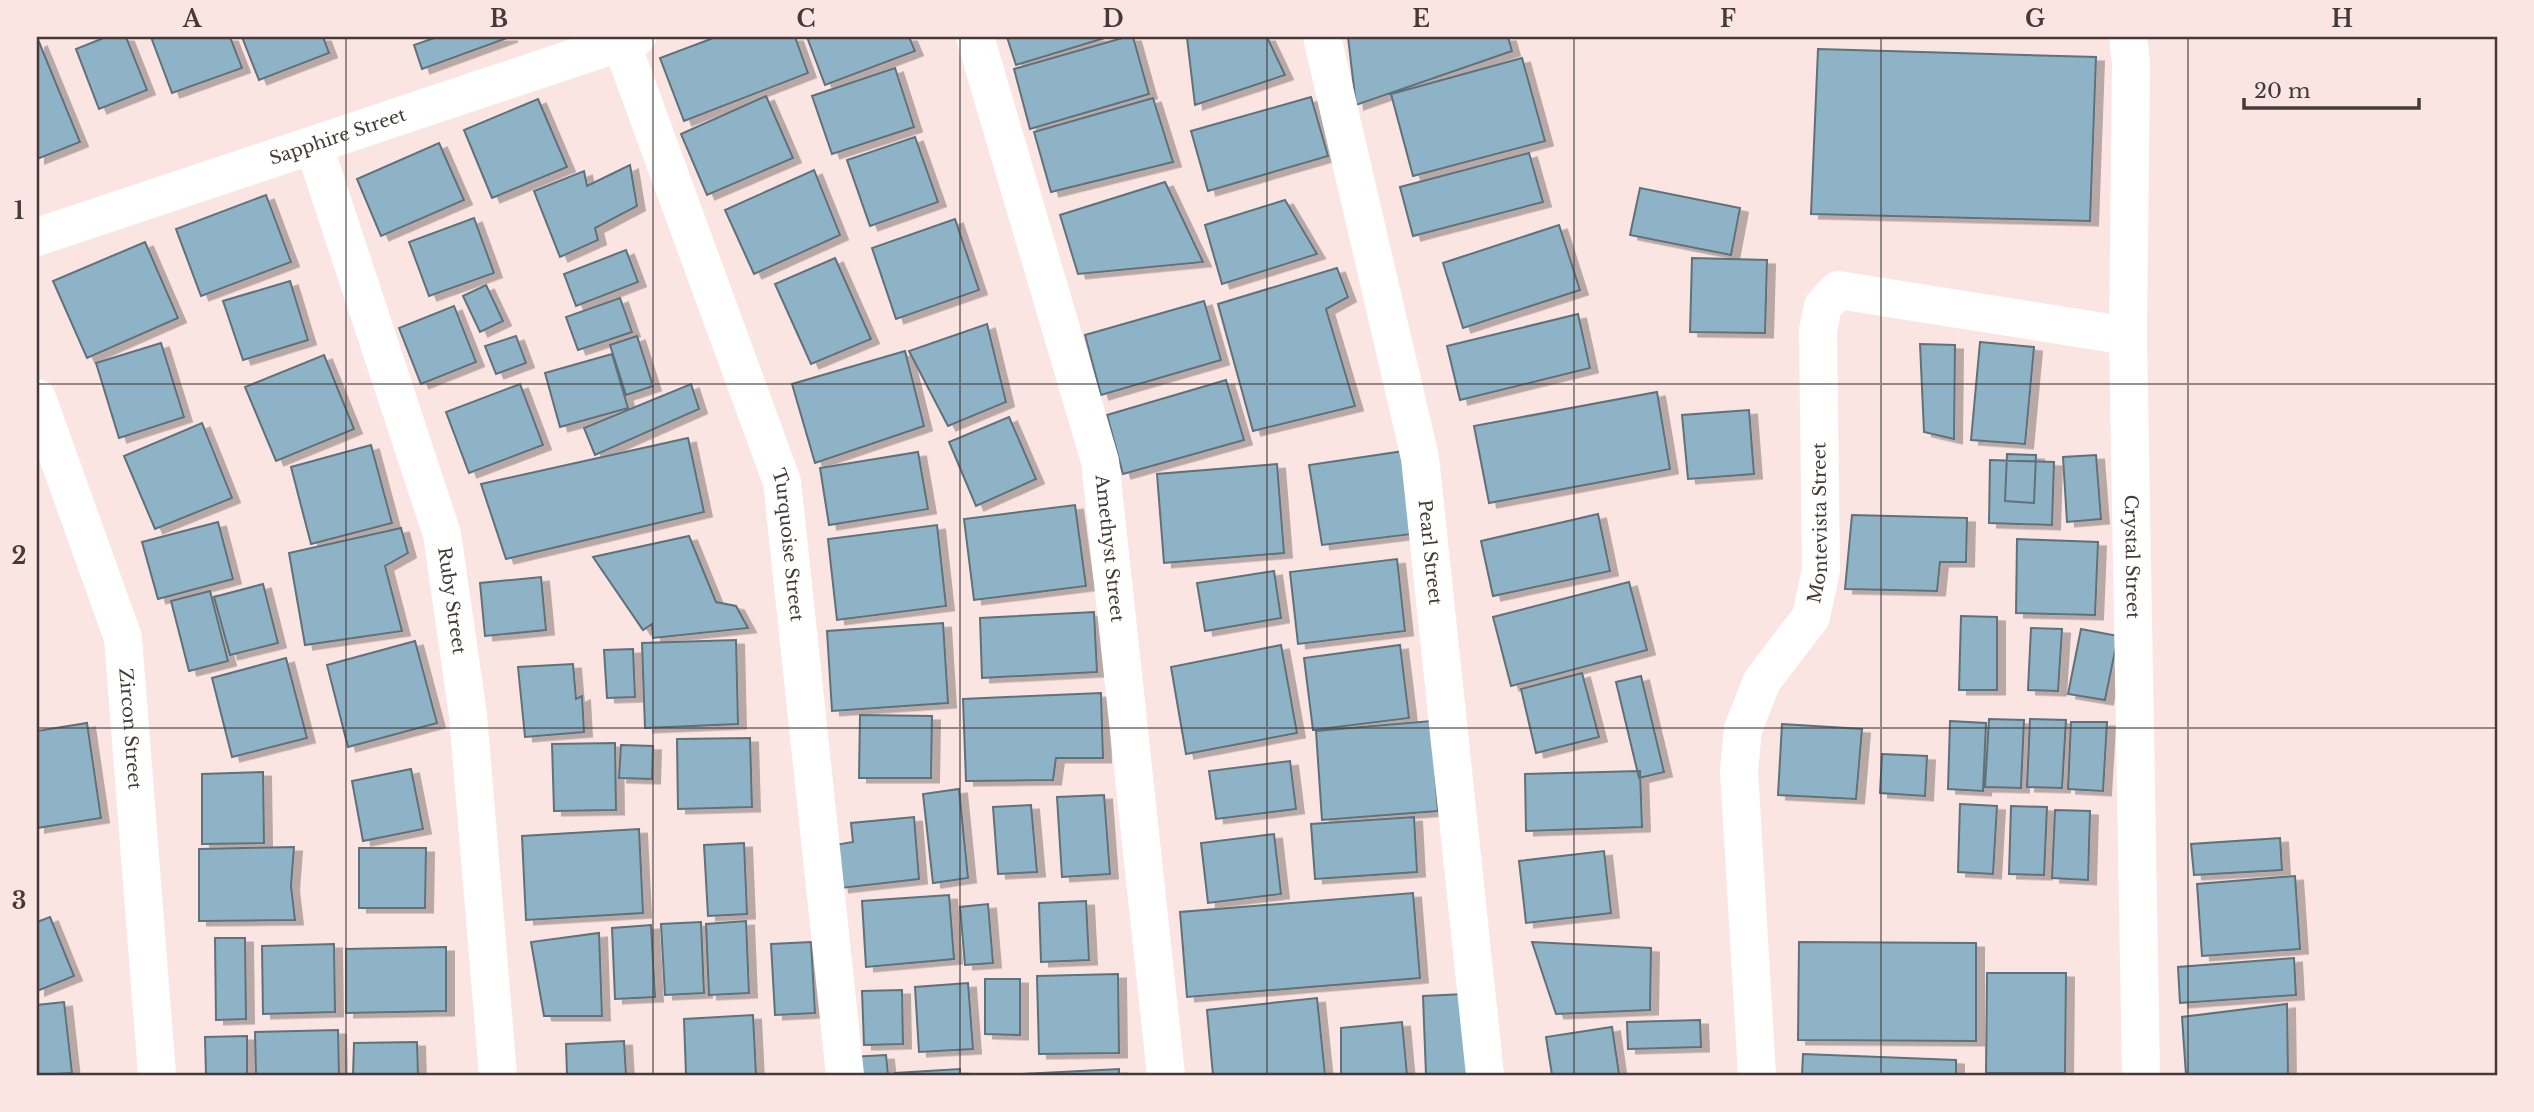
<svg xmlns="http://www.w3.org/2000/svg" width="2534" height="1112" font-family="'Libre Baskerville',serif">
<defs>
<filter id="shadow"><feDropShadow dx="8" dy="4.5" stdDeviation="0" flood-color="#0004"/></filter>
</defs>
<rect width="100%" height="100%" fill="#fbe5e3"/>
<path fill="#8eb2c6" stroke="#60717a" stroke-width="2" filter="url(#shadow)" d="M106,37H126L147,90L99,109L76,49Z
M151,37H230L242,68L172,93Z
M242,37H323L329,53L259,80Z
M437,37H510L422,69L414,45Z
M716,37H795L808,73L684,121L660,58Z
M807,37H909L915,51L825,85Z
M1007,37H1108L1016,65Z
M1126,37H1133L1149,94L1030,129L1014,69Z
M1190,37H1267L1285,75L1195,105L1187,38Z
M1348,37H1508L1512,51L1356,105Z
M39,42L80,142L37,159V43Z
M1818,49L2096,57L2090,221L1811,214Z
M1522,58L1545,141L1413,176L1391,94Z
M895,68L914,127L832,154L812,96Z
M766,96L793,158L707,195L681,134Z
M1311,97L1328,156L1208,191L1191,131Z
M1153,98L1173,162L1051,192L1034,132Z
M538,99L567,167L492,198L464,130Z
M915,137L938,202L870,226L847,160Z
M439,143L464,200L381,236L357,179Z
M1529,153L1543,202L1413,236L1400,187Z
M630,165L637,206L595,228L598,240L560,257L534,191L584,171L587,186Z
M814,170L840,235L754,274L725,210Z
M1165,182L1203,262L1078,274L1060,215Z
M1640,188L1740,208L1731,255L1630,235Z
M266,195L291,262L201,296L176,229Z
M1285,200L1317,254L1222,284L1205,225Z
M474,218L494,273L429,296L409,242Z
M955,219L979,290L896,319L872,248Z
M1559,225L1580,290L1463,328L1443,263Z
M145,242L178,318L87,358L53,281Z
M626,250L638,282L576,306L564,274Z
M835,258L871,339L811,364L775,284Z
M1692,258L1767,260L1765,333L1690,332Z
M1337,268L1348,297L1326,309L1355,406L1253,431L1218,304Z
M290,281L308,340L243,360L223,301Z
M486,285L503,321L480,332L463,296Z
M620,298L632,332L578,350L566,317Z
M1204,301L1221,360L1101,395L1085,335Z
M454,306L476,362L421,384L399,328Z
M1578,314L1590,368L1460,400L1447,346Z
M987,324L1006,402L948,426L909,351Z
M516,336L526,363L496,374L485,346Z
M637,336L653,386L626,395L610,345Z
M1980,342L2034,347L2025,444L1971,440Z
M161,343L184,417L119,438L96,363Z
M1920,344L1955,345L1954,439L1924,432Z
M905,351L924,426L815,463L792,384Z
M612,354L628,408L560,427L545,373Z
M324,355L354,429L276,461L245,387Z
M1226,380L1244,440L1123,474L1107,415Z
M520,384L543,445L469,473L446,412Z
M691,384L699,409L595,455L584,428Z
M1657,392L1670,469L1489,503L1474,426Z
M1749,410L1754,474L1688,479L1682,415Z
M1009,417L1036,479L976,506L949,442Z
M202,423L232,498L155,529L124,456Z
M688,438L704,512L506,559L481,484Z
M371,445L392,523L311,544L291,467Z
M1404,451L1412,534L1322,545L1309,465Z
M918,452L928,509L829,525L820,468Z
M2007,454L2036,455L2034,503L2005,501Z
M2096,455L2101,519L2067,522L2063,457Z
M1990,460L2054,462L2052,525L1989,523Z
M1277,464L1284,553L1164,563L1157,474Z
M1075,505L1086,586L974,600L964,519Z
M1598,514L1610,571L1493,596L1481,541Z
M1852,515L1967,518L1966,562H1940L1937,591L1845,589Z
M218,522L233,579L158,599L142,542Z
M937,525L946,606L837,620L828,539Z
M401,528L408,553L385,566L402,631L305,645L289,553Z
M689,536L716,602L736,606L748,628L653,638L652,624L643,630L593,557Z
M2017,539L2098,542L2095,615L2016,613Z
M1397,559L1405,631L1298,644L1290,572Z
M1274,571L1281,618L1205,631L1197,583Z
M541,577L546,630L485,636L480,583Z
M1629,582L1647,650L1511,686L1493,617Z
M263,584L278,643L230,655L214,597Z
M210,591L228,661L189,671L171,601Z
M1094,612L1097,672L982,678L980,618Z
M1961,616L1997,617V690H1959Z
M943,623L948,703L832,711L827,631Z
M2031,628L2062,629L2058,691L2028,690Z
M2081,629L2118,636L2105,700L2068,694Z
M736,640L738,724L645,728L642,643Z
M415,641L437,723L348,747L327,665Z
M1281,645L1297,733L1186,754L1171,667Z
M1400,645L1409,718L1313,730L1304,658Z
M633,649L635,697L607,698L604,650Z
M286,658L307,738L232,757L212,678Z
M573,664L576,699L582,696L584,732L525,737L518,667Z
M1582,673L1599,737L1536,753L1521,689Z
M1641,676L1664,772L1639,778L1616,682Z
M1101,693L1103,758H1056L1053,780L966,781L963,699Z
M860,715L932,716L931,778H859Z
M1989,719L2024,720L2021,788L1985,787Z
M2030,719L2066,720L2062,788L2027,787Z
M1431,721L1438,811L1322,820L1316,731Z
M1950,721L1986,723L1983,791L1948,789Z
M2071,722H2107L2103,791L2068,789Z
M87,723L101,818L37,828V731Z
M1782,724L1862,729L1856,799L1778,795Z
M750,738L752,807L678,809L677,739Z
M615,743L616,810L554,811L552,744Z
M621,745L653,746L652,779L619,778Z
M1882,754L1927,756L1925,796L1880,793Z
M1290,761L1296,809L1216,819L1209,771Z
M411,769L423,829L363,841L352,781Z
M1640,771L1642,827L1526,831L1525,774Z
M263,772L264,843L202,844V774Z
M959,789L968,878L933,883L923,794Z
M1104,795L1110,874L1062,877L1057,797Z
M1960,804L1997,806L1993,874L1958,872Z
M1031,805L1037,872L998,874L993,807Z
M2011,806L2047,807L2044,875L2009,874Z
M2055,810L2090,811L2088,880L2052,878Z
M914,817L919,879L841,888L835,845L853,842L851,823Z
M1414,817L1417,872L1315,879L1311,824Z
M639,829L643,913L526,920L522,836Z
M1274,834L1281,894L1208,903L1201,843Z
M2280,838L2282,870L2194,875L2191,844Z
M744,843L747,914L708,916L704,845Z
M294,847L291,886L295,920L199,921V849Z
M359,848H426L425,908H359Z
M1604,851L1611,913L1526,923L1519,861Z
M2295,876L2300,949L2202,956L2197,884Z
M1413,893L1420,978L1187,997L1180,912Z
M949,895L954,959L866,967L862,901Z
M1086,901L1089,960L1041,962L1039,903Z
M988,904L993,963L965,965L960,907Z
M50,917L74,976L37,991V922Z
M746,921L749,993L709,995L706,924Z
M701,922L704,993L665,995L661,924Z
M651,925L655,997L615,999L612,928Z
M599,933L602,1016H544L531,942Z
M215,938H245L246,1019L216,1020Z
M811,942L815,1013L775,1015L771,944Z
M1532,942L1651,948L1650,1010L1556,1014Z
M1799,942L1976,943V1041L1798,1040Z
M334,944L335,1012L263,1014L262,946Z
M446,947V1011L346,1013V949Z
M2294,958L2296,995L2180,1003L2178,967Z
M1987,973H2066L2065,1073H1986Z
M1118,974L1119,1053L1039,1054L1037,976Z
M985,979H1020V1035L985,1034Z
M968,983L973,1049L919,1052L915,987Z
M902,990L903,1044L864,1045L862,991Z
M1464,994L1468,1075H1426L1423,996Z
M1317,998L1325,1075H1213L1207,1010Z
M64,1002L72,1073L37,1075V1005Z
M2287,1004L2288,1075H2186L2182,1017Z
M753,1015L756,1075H686L684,1019Z
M1700,1020L1701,1047L1628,1049L1627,1022Z
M1402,1022L1407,1075H1341V1028Z
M1612,1027L1619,1074L1552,1075L1546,1037Z
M338,1030L339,1075H256L255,1032Z
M247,1036V1075H206L205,1037Z
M624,1041L626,1075H567L566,1044Z
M417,1042L418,1075H353L354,1043Z
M1803,1054L1956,1060V1075H1802Z
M886,1055L888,1075H851L850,1057Z
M960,1069V1075H895V1073Z
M1119,1069V1075H1003Z"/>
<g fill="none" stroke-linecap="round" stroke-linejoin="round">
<g stroke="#fff" stroke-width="38">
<path id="s1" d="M975,37L1100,461L1166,1075"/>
<path id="s2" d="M1322,37L1420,458L1485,1075"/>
<path id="s3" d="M2128,37L2131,63L2128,336L2141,1075"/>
<path id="s4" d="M621,42L782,482L845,1075"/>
<path id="s5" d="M314,146L442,534L468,715L498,1075"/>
<path id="s6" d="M37,237L637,37"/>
<path id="s7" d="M37,398L123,638L157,1075"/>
<path id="s8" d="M1757,1075L1739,771L1743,729L1762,681L1811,617L1821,570L1818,330L1823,306L1838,290L2128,336"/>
</g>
</g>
<path fill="none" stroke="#433a39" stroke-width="2" stroke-opacity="0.55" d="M346,37V1075M653,37V1075M960,37V1075M1267,37V1075M1574,37V1075M1881,37V1075M2188,37V1075M37,384H2497M37,728H2497"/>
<g text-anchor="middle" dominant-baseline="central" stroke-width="5" stroke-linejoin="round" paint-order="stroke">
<g font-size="18" fill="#433a39" stroke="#fbe5e3">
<text stroke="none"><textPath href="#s6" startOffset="317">Sapphire Street</textPath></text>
<text stroke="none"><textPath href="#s8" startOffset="574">Montevista Street</textPath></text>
<text stroke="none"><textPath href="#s4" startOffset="532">Turquoise Street</textPath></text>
<text stroke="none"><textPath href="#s1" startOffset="530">Amethyst Street</textPath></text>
<text stroke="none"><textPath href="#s2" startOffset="527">Pearl Street</textPath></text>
<text stroke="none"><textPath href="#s3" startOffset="520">Crystal Street</textPath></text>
<text stroke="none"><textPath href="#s5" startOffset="476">Ruby Street</textPath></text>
<text stroke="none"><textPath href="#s7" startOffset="346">Zircon Street</textPath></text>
</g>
</g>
<rect width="2534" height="1112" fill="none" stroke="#fbe5e3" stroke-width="77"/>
<path d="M2244 98v10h175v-10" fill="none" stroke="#433a39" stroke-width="3.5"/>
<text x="2254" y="98" font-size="21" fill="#433a39" stroke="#fbe5e3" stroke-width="5" paint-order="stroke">20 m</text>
<rect x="38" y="38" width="2458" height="1036" fill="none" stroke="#433a39" stroke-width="2.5"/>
<g font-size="23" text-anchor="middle" font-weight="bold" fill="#433a39">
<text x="192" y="27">A</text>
<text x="499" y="27">B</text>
<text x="806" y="27">C</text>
<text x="1113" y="27">D</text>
<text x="1421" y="27">E</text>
<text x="1728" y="27">F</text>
<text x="2035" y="27">G</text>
<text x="2342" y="27">H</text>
<text x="19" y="219">1</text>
<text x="19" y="564">2</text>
<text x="19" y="909">3</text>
</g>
</svg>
